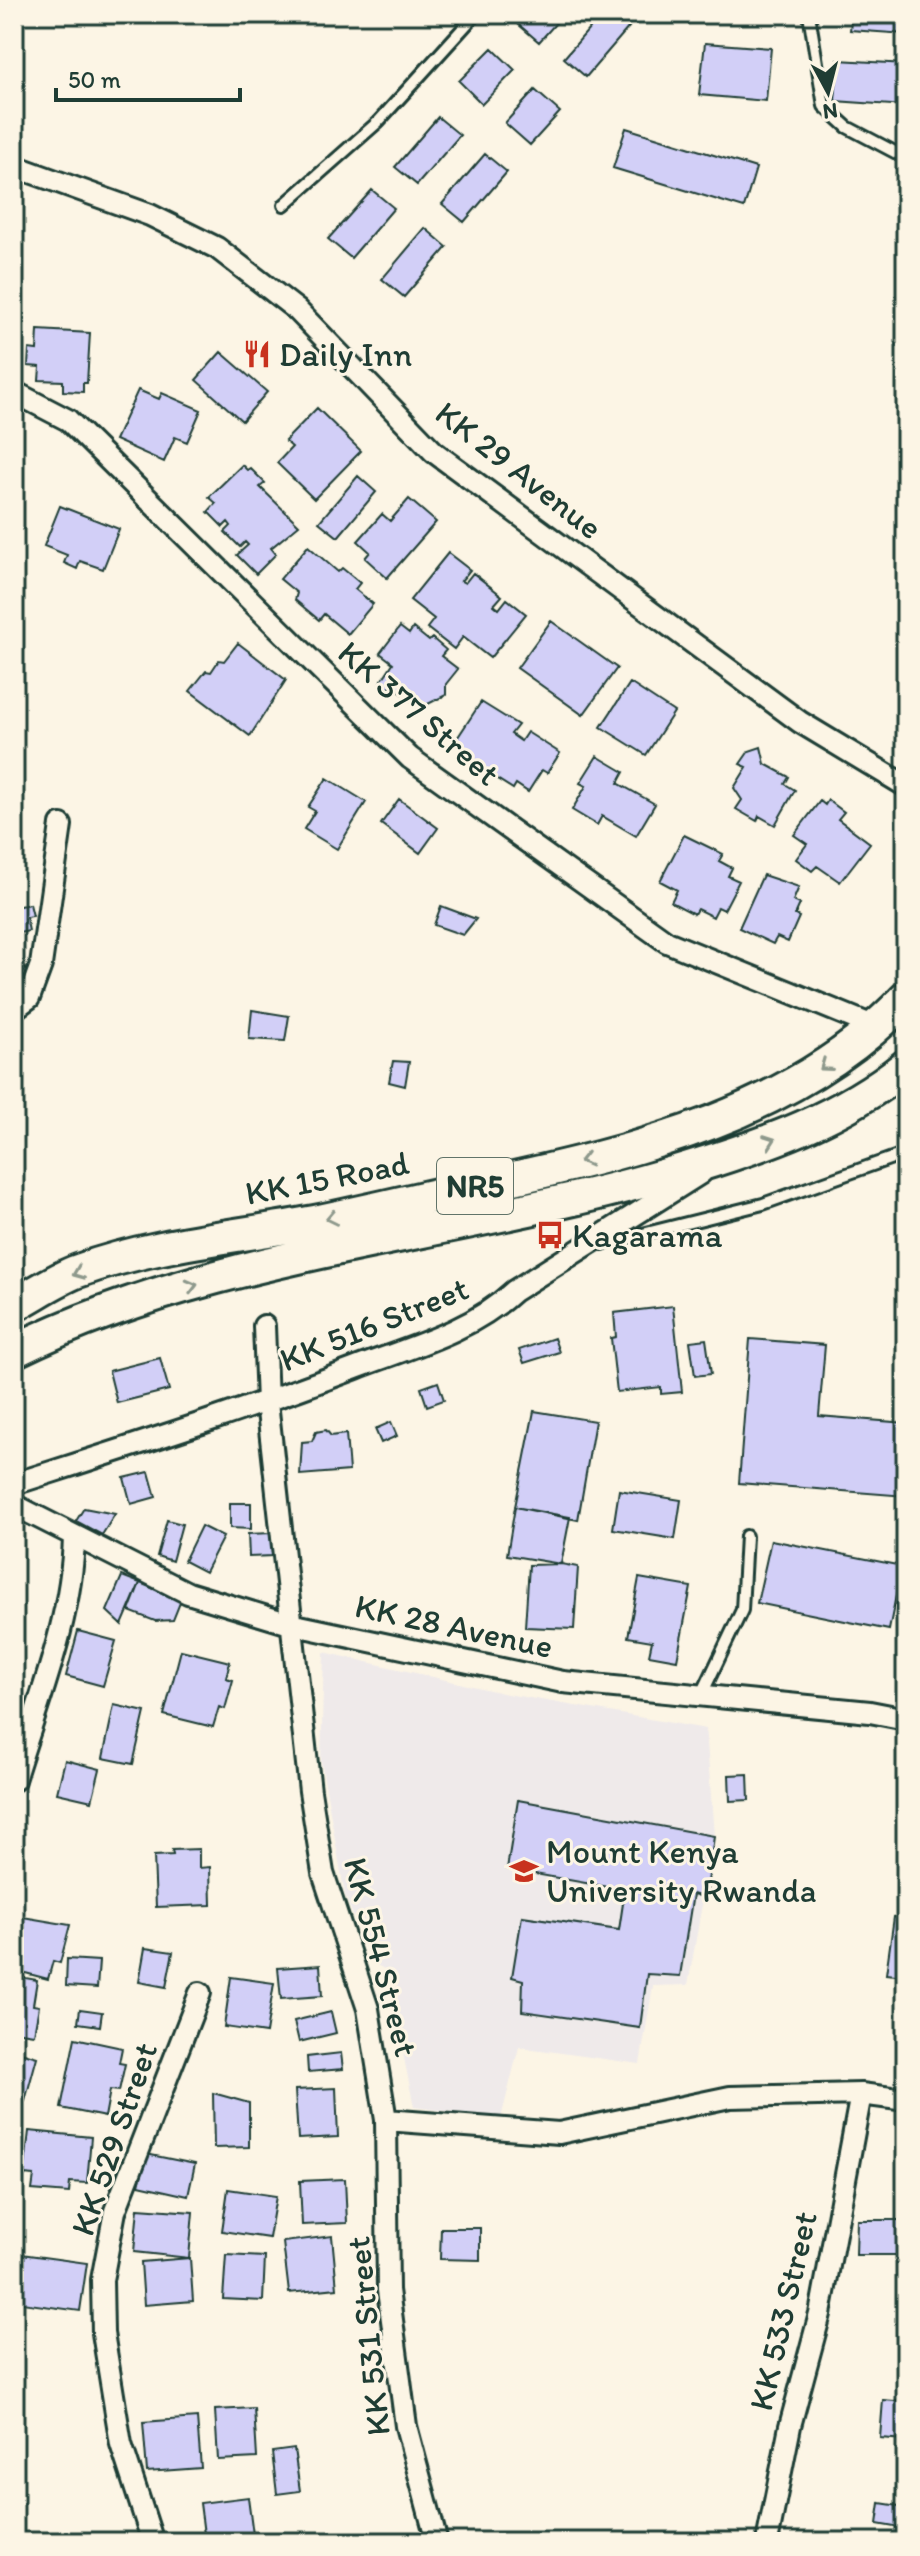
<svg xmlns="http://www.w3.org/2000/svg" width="920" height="2556" font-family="Itim,sans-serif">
<rect width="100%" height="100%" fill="#fcf5e5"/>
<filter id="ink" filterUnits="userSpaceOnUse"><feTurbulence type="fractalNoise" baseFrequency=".0125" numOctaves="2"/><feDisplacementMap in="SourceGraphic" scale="16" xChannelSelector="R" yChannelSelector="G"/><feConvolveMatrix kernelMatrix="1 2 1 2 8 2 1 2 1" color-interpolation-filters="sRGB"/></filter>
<g filter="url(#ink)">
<path fill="#efeaea" d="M324,1652L507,1694L706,1729L714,1836L688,1985L653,1986L640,2064L519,2047L501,2118L414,2107L386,1970L371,1962L345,1895L321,1761Z"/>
<path fill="#d2cff7" stroke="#1f3d34" stroke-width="2" d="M526,14H564L539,42L518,24Z
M602,14H614L629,27L586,77L564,58Z
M852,14H906V34L850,30Z
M705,43L771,48L766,101L699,95Z
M492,48L515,70L482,104L459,81Z
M838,60L906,64V106L835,101Z
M535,90L560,112L530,145L505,123Z
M438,117L460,135L417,185L395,167Z
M626,128L756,168L744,208L613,168Z
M485,154L507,172L464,222L442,204Z
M372,190L394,208L351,258L328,239Z
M425,228L447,247L404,297L382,279Z
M14,293H16V371H14Z
M38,330L90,333L87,383H83V392L63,391V381L39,380L40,367L28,366L29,349L37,350Z
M221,352L267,392L242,421L196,380Z
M138,390L159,399L162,393L201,410L187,442L175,437L164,462L115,440Z
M317,408L361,451L314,499L277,463L292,447L285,441Z
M14,456L20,457L15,504H14Z
M242,465L247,470L250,468L265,483L260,487L299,525L271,548L276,554L256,574L237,555L248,545L245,542L240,547L225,532L231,526L228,522L223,527L208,512L216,503L209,497Z
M358,476L376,492L338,537L319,522Z
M409,499L436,522L387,578L365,558L370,552L358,541L382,514L390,521Z
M60,506L119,529L103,569L80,561L77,569L64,563L67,555L44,546Z
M308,546L338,572L342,568L360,583L355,589L373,604L348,634L324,614L319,620L295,600L297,593L280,579Z
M448,553L470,570L461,581L465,583L473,573L502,596L494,605L499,609L507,599L526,614L490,658L463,637L454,649L427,628L434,619L410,600Z
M551,621L617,668L583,715L517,668Z
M400,627L409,634L413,628L429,641L432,638L446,650L441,656L458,669L446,684V695L420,708L392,685L389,689L380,683L393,663L380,653Z
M238,643L286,680L250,736L190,691L206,671L211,672L219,660L224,661Z
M630,683L674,712L646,755L601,727Z
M481,702L518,725L511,734L521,741L527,732L560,753L547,773L542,770L528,792L516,784L513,789L467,760L471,754L454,743Z
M761,747L765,764L789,777L785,784L795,790L775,825L759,816L757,821L736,809L742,800L734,788L747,767L740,764L749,751Z
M597,756L624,772L618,783L655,804L636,836L602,816L597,825L572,810L586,786L580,783Z
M327,778L366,802L337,849L304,829L315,811L308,807Z
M399,799L438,828L420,853L381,824Z
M828,800L844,812L838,819L870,843L840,882L817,866L812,871L796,859L807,844L794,835L820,801L825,805Z
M684,835L723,854L719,861L732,868L728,876L739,881L724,910L718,907L713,917L697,909L694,914L671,902L677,890L660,881Z
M763,875L799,887L793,901L800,904L795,915L799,917L788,942L777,937L773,944L739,928Z
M30,904L33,916L26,917L29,931L14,934V907Z
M441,906L476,919L463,935L434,925Z
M23,961L30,988L14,993V963Z
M252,1010L289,1016L285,1041L249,1039Z
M393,1061L409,1062L405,1086L389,1082Z
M673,1306L682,1392L661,1394V1387L617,1392L611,1338L616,1337L614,1313Z
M554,1338L559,1352L524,1363L519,1350Z
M706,1339L711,1374L695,1376L690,1341Z
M750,1339L825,1345L819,1416L906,1423V1496L739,1483Z
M160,1358L169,1390L117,1403L109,1371Z
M438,1382L444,1400L427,1406L421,1388Z
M534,1411L595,1421L578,1520L515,1507Z
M391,1422L397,1436L381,1443L375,1429Z
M326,1430L331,1436L346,1434L349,1471L300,1475L302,1442L312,1441L316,1432Z
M149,1472L156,1497L131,1504L124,1478Z
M619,1490L681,1500L675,1539L613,1529Z
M230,1503H251V1529L230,1528Z
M515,1507L570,1517L561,1564L507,1555Z
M84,1508L115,1514L102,1535L76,1521Z
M167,1520L182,1524L172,1561L157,1556Z
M201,1526L223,1537L205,1572L184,1561Z
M272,1533L273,1556L249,1557L248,1534Z
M771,1540L902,1566L889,1630L757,1603Z
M561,1564L578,1567L574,1629L525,1627L529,1565Z
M122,1576L140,1583L122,1625L107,1611Z
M639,1578L691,1587L677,1660L649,1655L652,1641L628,1637Z
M140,1583L181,1600L173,1620L155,1621L129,1611Z
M78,1631L116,1641L103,1686L66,1676Z
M181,1650L230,1662L226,1678L233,1680L225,1709L219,1707L213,1727L164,1715Z
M114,1705L145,1712L133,1764L103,1758Z
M65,1760L100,1769L92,1801L57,1793Z
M748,1774L749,1800L730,1801L729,1775Z
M518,1800L714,1836L706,1898L693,1894L680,1976L647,1974L640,2028L522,2011L523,1980L512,1977L522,1916L619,1930L625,1890L507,1869Z
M199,1849V1868L210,1867L211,1905L156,1907L154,1856L173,1855L172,1850Z
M17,1916L70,1925L60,1963L53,1961L48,1979L14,1970Z
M894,1917L906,1919V1976L886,1974Z
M145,1948L173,1952L166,1987L139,1982Z
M67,1959L99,1961L97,1988L66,1986Z
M320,1965L322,1996L281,1999L278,1968Z
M14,1976L37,1980L33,2005L39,2006L34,2034L14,2031Z
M231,1977L274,1983L266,2033L224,2027Z
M80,2009L102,2012L100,2026L78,2023Z
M331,2012L336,2033L299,2042L294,2021Z
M75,2038L122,2048L119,2063L125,2064L119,2091L110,2090L105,2117L61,2108Z
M14,2050L37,2057L25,2101L19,2099L14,2117Z
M341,2053L343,2069L308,2072L307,2057Z
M336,2088L338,2137L298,2139L295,2090Z
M213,2093L249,2103V2147L214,2148Z
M29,2131L91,2137L87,2183L70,2182L69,2193L32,2190L34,2176L24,2175Z
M146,2154L195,2164L188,2196L139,2185Z
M345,2179L347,2223L302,2225L300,2181Z
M228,2189L276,2196L269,2238L222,2231Z
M138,2208L193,2212L189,2258L134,2252Z
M857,2220H906V2255H856Z
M441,2228H480V2260L440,2259Z
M332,2236L337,2288L289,2293L283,2242Z
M14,2253L87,2263L80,2311L14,2302Z
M226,2255L265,2257L263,2301L223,2299Z
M190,2258L193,2301L144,2305L141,2262Z
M883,2400L906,2402V2457L905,2440L880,2438Z
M254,2408L257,2458L218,2460L215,2410Z
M197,2418L201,2468L147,2472L143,2422Z
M294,2449L300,2491L277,2494L272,2452Z
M248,2497L254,2542H205L200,2503Z
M880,2503L906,2507V2529L877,2524Z"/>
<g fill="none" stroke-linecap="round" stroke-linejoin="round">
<defs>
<path id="service" d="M809,14L824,106L847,127L906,158
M284,205L378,122L476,14
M602,1244L763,1204L906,1153
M701,1696L742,1610L746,1536"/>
<path id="minor" d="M14,166L150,215L217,248L297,310L434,452L800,722L906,786
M14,392L68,420L410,758L667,942L878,1028
M14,1009L29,998L41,965L61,825
M264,1326L267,1402L310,1791L323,1873L368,2009L386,2120L559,2133L730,2097L861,2094L906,2100
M14,1484C129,1447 244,1411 356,1368C411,1347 470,1332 514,1291L701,1173
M14,1505L188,1593L290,1624L563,1682L870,1712L906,1719
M14,1780C38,1701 72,1620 74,1537
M386,2120L388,2290L406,2426L437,2542
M153,2542L121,2444L103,2333L102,2280L115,2211L200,1993
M767,2542L790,2426L820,2314L861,2094"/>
<path id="trunk" d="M14,1305C35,1294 56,1279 78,1271C155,1243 235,1237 315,1222C373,1210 430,1196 487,1184C638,1151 796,1114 906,998
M14,1351C224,1247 467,1237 689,1168C767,1144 842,1118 906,1066"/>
</defs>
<use href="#service" stroke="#1f3d34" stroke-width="16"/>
<use href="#minor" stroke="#1f3d34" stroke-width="26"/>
<use href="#trunk" stroke="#1f3d34" stroke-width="38"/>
<use href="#service" stroke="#fcf5e5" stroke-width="10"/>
<use href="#minor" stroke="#fcf5e5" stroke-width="20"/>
<use href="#trunk" stroke="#fcf5e5" stroke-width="32"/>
</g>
<defs><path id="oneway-chevron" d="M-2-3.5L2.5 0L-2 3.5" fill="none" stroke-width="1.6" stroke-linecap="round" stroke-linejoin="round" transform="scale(2)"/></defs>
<g stroke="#8e998c">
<use href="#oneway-chevron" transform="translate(825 1066) rotate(144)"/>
<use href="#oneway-chevron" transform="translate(770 1141) rotate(-20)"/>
<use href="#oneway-chevron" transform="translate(585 1160) rotate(166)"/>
<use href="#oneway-chevron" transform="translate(331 1218) rotate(168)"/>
<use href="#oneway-chevron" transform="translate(78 1273) rotate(158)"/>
<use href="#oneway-chevron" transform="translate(192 1286) rotate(-15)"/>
</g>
</g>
<defs>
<symbol id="restaurant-bare" viewBox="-9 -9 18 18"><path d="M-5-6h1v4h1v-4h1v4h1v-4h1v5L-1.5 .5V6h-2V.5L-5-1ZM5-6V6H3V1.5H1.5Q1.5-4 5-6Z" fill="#c8321e" stroke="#fcf5e5" stroke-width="2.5" paint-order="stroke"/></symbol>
<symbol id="bus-bare" viewBox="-9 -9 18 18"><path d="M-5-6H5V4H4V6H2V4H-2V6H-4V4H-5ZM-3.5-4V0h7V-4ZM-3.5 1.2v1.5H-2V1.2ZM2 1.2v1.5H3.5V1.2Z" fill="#c8321e" stroke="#fcf5e5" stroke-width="2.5" paint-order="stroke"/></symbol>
<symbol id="university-bare" viewBox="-9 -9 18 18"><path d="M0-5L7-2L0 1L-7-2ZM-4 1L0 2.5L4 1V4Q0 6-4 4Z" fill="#c8321e" stroke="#fcf5e5" stroke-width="2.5" paint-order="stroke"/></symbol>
</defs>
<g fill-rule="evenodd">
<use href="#restaurant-bare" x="237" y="334" width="40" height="40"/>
<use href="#bus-bare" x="530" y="1215" width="40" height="40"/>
<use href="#university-bare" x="504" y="1851" width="40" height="40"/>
</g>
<g text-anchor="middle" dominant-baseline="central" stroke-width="6" stroke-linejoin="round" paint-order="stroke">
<rect fill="#fcf5e5" stroke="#617469" stroke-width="2" x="437" y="1158" width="76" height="56" rx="6"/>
<g font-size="32" font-weight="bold" fill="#1f3d34">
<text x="475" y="1186">NR5</text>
</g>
<g font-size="34" fill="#1f3d34" stroke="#fcf5e5" text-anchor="start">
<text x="279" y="354">Daily Inn</text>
<text x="572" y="1235">Kagarama</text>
<text x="546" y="1851">Mount Kenya<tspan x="546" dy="39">University Rwanda</tspan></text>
</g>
<g font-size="34" fill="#1f3d34" stroke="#fcf5e5">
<text transform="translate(519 470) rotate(38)">KK 29 Avenue</text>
<text transform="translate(419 713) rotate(41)">KK 377 Street</text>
<text transform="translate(327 1178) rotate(-11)">KK 15 Road</text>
<text transform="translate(374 1324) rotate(-22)">KK 516 Street</text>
<text transform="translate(454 1626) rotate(12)">KK 28 Avenue</text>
<text transform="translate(381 1957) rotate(75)">KK 554 Street</text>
<text transform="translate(114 2139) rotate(-71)">KK 529 Street</text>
<text transform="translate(783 2311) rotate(-77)">KK 533 Street</text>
<text transform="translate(368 2336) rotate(-96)">KK 531 Street</text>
</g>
</g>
<rect width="920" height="2556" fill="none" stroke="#fcf5e5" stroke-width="48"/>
<rect x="24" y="24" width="872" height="2508" fill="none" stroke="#1f3d34" stroke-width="3" filter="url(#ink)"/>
<g transform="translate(828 92) rotate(173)" stroke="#fcf5e5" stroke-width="6" paint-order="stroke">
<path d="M0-6L14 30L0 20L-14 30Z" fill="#1f3d34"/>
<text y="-12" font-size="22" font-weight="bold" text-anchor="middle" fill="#1f3d34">N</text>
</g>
<path d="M56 88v12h184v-12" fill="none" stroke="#1f3d34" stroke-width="4"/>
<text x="68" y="88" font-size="24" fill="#1f3d34" stroke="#fcf5e5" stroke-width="6" paint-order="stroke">50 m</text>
</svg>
